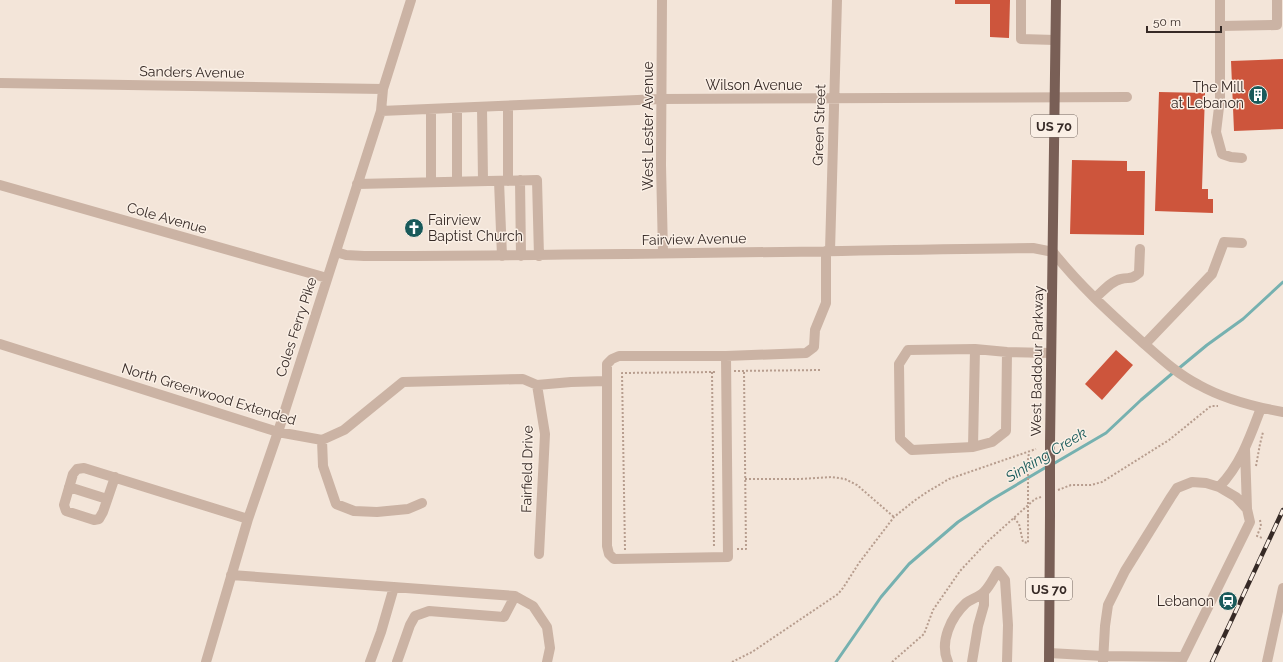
<svg xmlns="http://www.w3.org/2000/svg" width="1283" height="662" font-family="Raleway,sans-serif">
<rect width="100%" height="100%" fill="#f3e5d9"/>
<g fill="none" stroke-linecap="round" stroke-linejoin="round">
<path stroke="#76b1b0" stroke-width="3" d="M1178,369L1207,345L1243,319L1283,282
M1053,464L1106,433L1141,400L1174,372
M836,662L881,597L909,564L958,522L991,500L1048,466"/>
</g>
<path fill="#cd553c" d="M955,0H1010L1009,38L990,37V4H955Z
M1283,59V129L1234,131L1231,61Z
M1159,92L1205,93L1202,189H1208V199H1213V213L1155,211Z
M1072,160L1127,161V171H1145L1144,235L1070,234Z
M1116,350L1133,365L1102,400L1085,384Z"/>
<g fill="none" stroke-linecap="round" stroke-linejoin="round">
<path stroke="#b79d8e" stroke-width="2" stroke-dasharray="2 2" stroke-linecap="butt" d="M734,371L821,370
M712,372L714,548
M1028,460L1029,452
M1256,466L1260,444L1263,432
M745,479H800L832,477L845,479L857,485L894,517
M1058,490L1071,485H1091L1102,482L1169,440L1211,406H1218
M1014,518L1019,524L1023,542L1028,543V516
M1260,520L1261,526L1257,536L1262,538
M737,549H746L744,371
M625,550L622,373L716,372
M732,662L752,652L838,594L843,588L859,563L894,517L914,501L927,492L949,479L1036,449
M892,662L924,634L933,610L960,571L987,542L1035,499L1041,497"/>
<path stroke="#cbb3a4" stroke-width="10" d="M662,0L661,165L663,253
M1021,0V39L1055,40
M1220,0V99L1216,132L1222,154L1231,157L1242,158
M1221,26L1277,25V0
M0,83L383,89
M508,106V181
M482,107L483,181
M431,109V182
M381,111L661,99L1127,97
M520,180L521,256
M499,181L502,256
M457,182V108
M357,184L537,180L539,256
M0,185L327,278
M830,251L837,0
M336,252L346,255L364,256C587,256 810,251 1033,248L1053,252C1079,285 1110,313 1141,341C1159,357 1177,374 1199,385C1224,399 1255,407 1283,412
M1095,298C1103,291 1111,281 1121,279C1130,277 1131,280 1139,273L1140,249
M0,344L278,432L322,440L344,430L403,382L523,379L537,385L571,382L606,381
M1145,344L1212,274L1224,242L1242,243
M1007,352L1006,431L992,442L973,447L912,450L900,439L899,364L908,350L975,349L1007,352L1051,353
M726,356L728,557L614,559L609,554L607,546V364L612,359L619,356H726L806,353L814,347L815,330L826,303V251
M537,385L545,434L539,554
M322,440L323,466L336,504L354,511L377,512L408,509L422,503
M973,447L975,349
M115,477L103,512L99,519L94,520L66,511L64,505L73,474L77,469L84,468L248,519
M69,487L107,499
M1219,487L1236,497L1247,509
M231,575L515,596L533,606L547,627L550,648L547,662
M1049,653L1103,656L1183,657
M206,662L248,519L278,432L381,111L383,89L411,0
M370,662L381,632L394,587
M397,662L410,625L415,616L429,611L504,617L515,596
M948,662C939,642 951,617 966,603C971,599 979,597 984,592C990,586 994,577 998,571L1005,580L1008,625L1007,662
M972,662L978,626L984,605V592
M1103,662L1105,626L1108,605L1125,571L1171,497L1177,488L1192,482L1206,483L1219,487C1241,464 1250,437 1261,408
M1181,662L1250,522L1247,509L1245,449
M1267,662L1283,588"/>
<path stroke="#795f56" stroke-width="10" d="M1050,444L1056,0
M1049,662L1050,515"/>
<defs>
<path id="rail" d="M1212,662L1283,510"/>
</defs>
<use href="#rail" stroke="#362a26" stroke-width="4.5"/>
<use href="#rail" stroke="#faefe5" stroke-width="3" stroke-dasharray="9" stroke-linecap="butt"/>
<path stroke="#b79d8e" stroke-width="2" stroke-dasharray="2 2" stroke-linecap="butt" d="M1028,516V460"/>
<path stroke="#795f56" stroke-width="10" d="M1050,444V515"/>
</g>
<defs>
<symbol id="building-disc" viewBox="-11 -11 22 22"><circle r="9.5" fill="#195a5a" stroke="#faefe5"/><path d="M-4-6H4V6H1V3H-1V6H-4ZM-2.5-4.3h1.7v1.8h-1.7ZM.8-4.3h1.7v1.8H.8ZM-2.5-1h1.7V.8h-1.7ZM.8-1h1.7V.8H.8Z" fill="#fff"/></symbol>
<symbol id="church-disc" viewBox="-11 -11 22 22"><circle r="9.5" fill="#195a5a" stroke="#faefe5"/><path d="M-1.2-6h2.4v3.5h3.3v2.4h-3.3V6h-2.4V-.1h-3.3v-2.4h3.3Z" fill="#fff"/></symbol>
<symbol id="station-disc" viewBox="-11 -11 22 22"><circle r="9.5" fill="#195a5a" stroke="#faefe5"/><path d="M-3-6H3Q5-6 5-4V2Q5 4 3 4L4.5 6H3L1.5 4h-3L-3 6H-4.5L-3 4Q-5 4-5 2V-4Q-5-6-3-6ZM-3.5-4v3h7v-3ZM-3.5 1v1.5H-2V1ZM2 1v1.5H3.5V1Z" fill="#fff"/></symbol>
</defs>
<g fill-rule="evenodd">
<use href="#building-disc" x="1247" y="84" width="22" height="22"/>
<use href="#church-disc" x="403" y="217" width="22" height="22"/>
<use href="#station-disc" x="1217" y="590" width="22" height="22"/>
</g>
<g text-anchor="middle" dominant-baseline="central" stroke-width="3" stroke-linejoin="round" paint-order="stroke">
<g fill="#faefe5" stroke="#71655f" stroke-width="1">
<rect x="1031" y="115" width="46" height="22" rx="3"/>
<rect x="1026" y="578" width="46" height="22" rx="3"/>
</g>
<g font-size="13" font-weight="bold" fill="#362a26">
<text x="1054" y="126">US 70</text>
<text x="1049" y="589">US 70</text>
</g>
<g font-size="14" fill="#362a26" stroke="#faefe5">
<text transform="translate(192 72) rotate(1)">Sanders Avenue</text>
<text x="754" y="85">Wilson Avenue</text>
<text transform="translate(819 125) rotate(-88)">Green Street</text>
<text transform="translate(648 126) rotate(-90)">West Lester Avenue</text>
<text transform="translate(167 218) rotate(16)">Cole Avenue</text>
<text transform="translate(694 239) rotate(-1)">Fairview Avenue</text>
<text transform="translate(296 327) rotate(-72)">Coles Ferry Pike</text>
<text transform="translate(1037 361) rotate(-89)">West Baddour Parkway</text>
<text transform="translate(209 394) rotate(17)">North Greenwood Extended</text>
<text transform="translate(527 469) rotate(-89)">Fairfield Drive</text>
</g>
<g font-size="14" fill="#362a26" stroke="#faefe5" text-anchor="end">
<text x="1244" y="87">The Mill<tspan x="1244" dy="16">at Lebanon</tspan></text>
<text x="428" y="220" text-anchor="start">Fairview<tspan x="428" dy="16">Baptist Church</tspan></text>
<text x="1214" y="601">Lebanon</text>
</g>
<g font-size="15" font-style="italic" fill="#195a5a" stroke="#faefe5">
<text transform="translate(1046 455) rotate(-31)">Sinking Creek</text>
</g>
</g>
<path d="M1147 26v6h74v-6" fill="none" stroke="#362a26" stroke-width="2"/>
<text x="1153" y="26" font-size="12" fill="#362a26" stroke="#faefe5" stroke-width="3" paint-order="stroke">50 m</text>
</svg>
